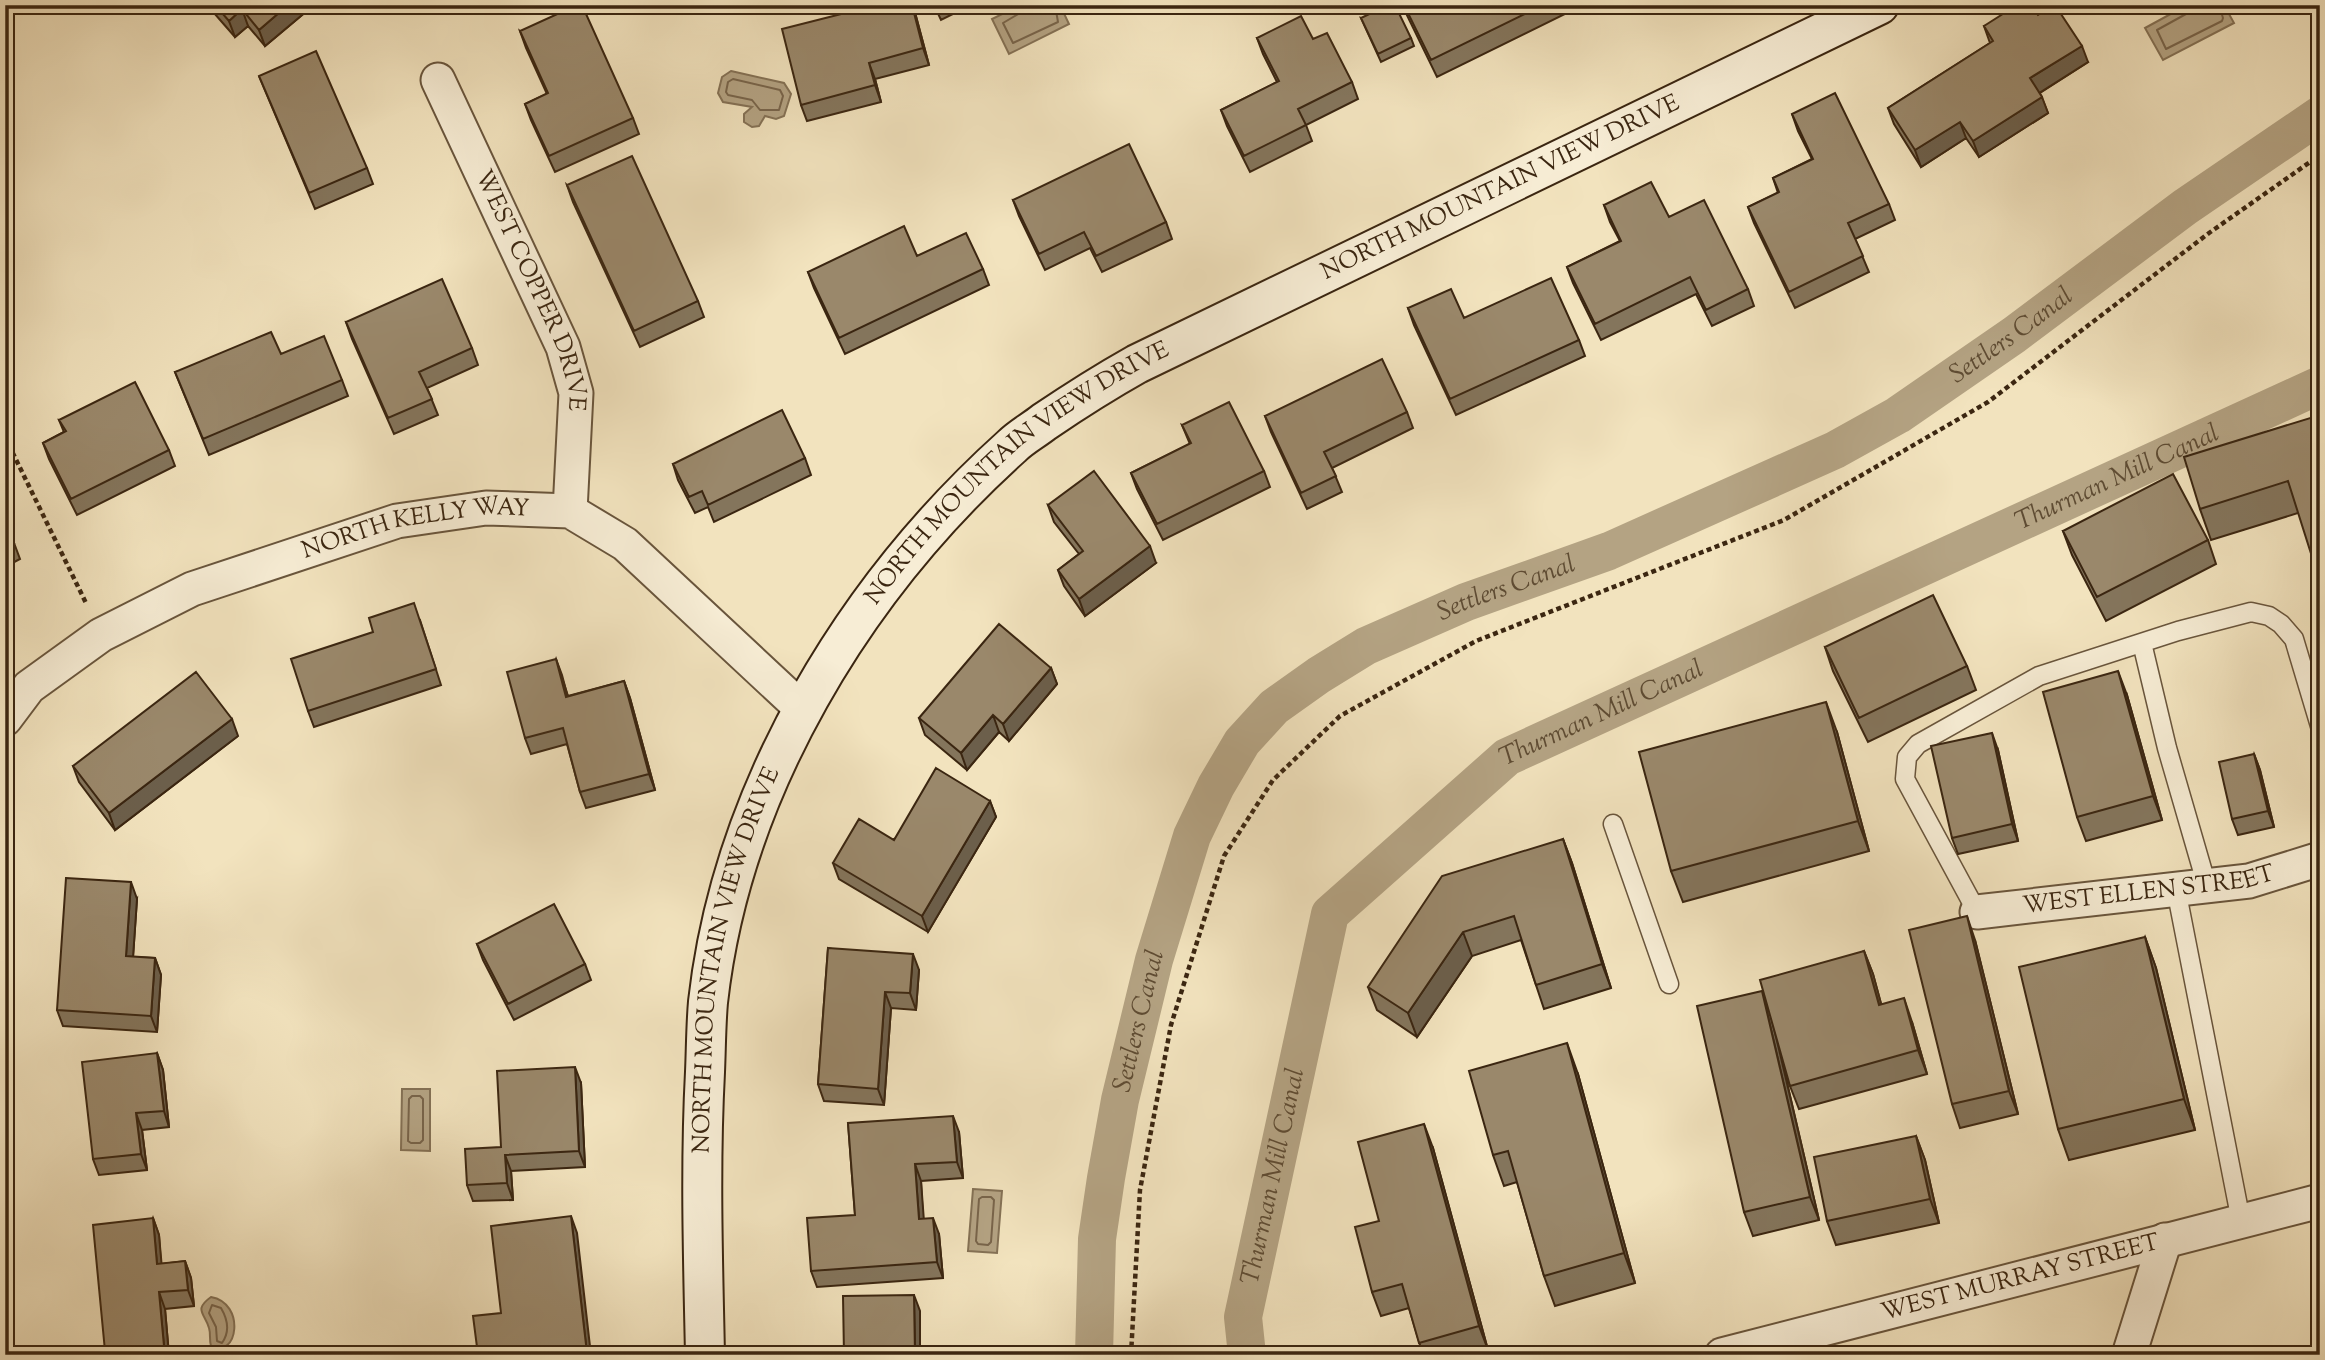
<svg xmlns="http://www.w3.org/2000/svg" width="2325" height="1360" font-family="'Sorts Mill Goudy',serif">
<rect width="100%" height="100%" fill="#f2e3be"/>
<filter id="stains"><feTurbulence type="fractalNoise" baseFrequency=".00286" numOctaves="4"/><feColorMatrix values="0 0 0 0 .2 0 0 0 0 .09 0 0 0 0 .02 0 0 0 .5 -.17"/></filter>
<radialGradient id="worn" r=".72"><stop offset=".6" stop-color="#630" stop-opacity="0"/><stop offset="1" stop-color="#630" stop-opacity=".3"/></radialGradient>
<path fill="#b4a383" stroke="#847155" stroke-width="2" d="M1021,5H1060L1069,24L1009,54L992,19Z
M2187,5H2224L2234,23L2163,60L2145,28Z
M731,71L784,83L791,94L784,116L776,119L765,116L759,126L752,127L744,122V114L752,107L723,102L718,93L722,77Z
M402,1089H430V1151L401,1150Z
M973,1189L1002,1191L997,1253L968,1251Z
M211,1297C246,1303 238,1360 211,1346C209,1340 211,1334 209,1328C205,1313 193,1310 211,1297Z"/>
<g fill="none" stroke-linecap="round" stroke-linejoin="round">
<path stroke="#78644a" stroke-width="2" d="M1022,5L1020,13L1003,23L1013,43L1058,22L1055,5
M2189,5L2186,14L2157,30L2166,49L2222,21L2223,18L2219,5
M733,79L780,90L783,96L779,110H760L752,100L728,95L726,92L728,82Z
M412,1096H420L423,1099V1140L420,1143H411L408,1141L409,1099Z
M982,1197H991L994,1200L991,1242L988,1245L978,1244L976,1241L979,1199Z
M212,1305L221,1308C228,1320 230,1332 222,1343L217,1341L216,1327L209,1313Z"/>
<g stroke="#b4a383" stroke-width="38">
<path id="s1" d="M1094,1355L1097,1239L1106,1178L1120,1100L1154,960L1192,836L1216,786L1242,742L1274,707L1319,675L1366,646L1466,602L1609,551L1835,450L1898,415L2014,335L2185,207L2320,115"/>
<path id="s2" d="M1247,1355L1243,1317L1330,914L1507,757L2320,385"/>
</g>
<defs>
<path id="lane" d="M2142,643L2167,748L2207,886
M1613,824L1669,984
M2176,889L2241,1221
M1977,912L1905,779L1907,757L1918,744L2039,676L2178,631L2251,612L2269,616L2281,624L2294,639L2320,726"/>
<g id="street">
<path id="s3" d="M438,80L563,347L576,393L570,511"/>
<path id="s4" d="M5,719L29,687L101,635L192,589L397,521L486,508L570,511L625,544L802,709"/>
<path id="s5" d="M1977,912L2249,881L2320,859"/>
<path id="s6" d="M1722,1355L2320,1201"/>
<path d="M2129,1355L2165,1240"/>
</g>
<g id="secondary">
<path id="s7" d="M705,1355C703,1260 700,1166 705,1072C706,1049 706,1025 708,1002C732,789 854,588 1012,446C1021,437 1034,430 1044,422C1075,401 1105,382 1137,364L1879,5"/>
</g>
</defs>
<use href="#lane" stroke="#69553c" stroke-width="21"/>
<use href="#street" stroke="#69553c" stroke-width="37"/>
<use href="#secondary" stroke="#3b2611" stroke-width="42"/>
<path stroke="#3b2611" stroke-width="4.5" stroke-dasharray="5 3.5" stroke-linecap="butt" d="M5,437L86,603
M1131,1355L1140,1190L1171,1025L1224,856L1273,780L1340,716L1476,641L1784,520L1988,402L2209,233L2320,155"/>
<use href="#lane" stroke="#f7edd5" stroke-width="18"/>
<use href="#street" stroke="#f7edd5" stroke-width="33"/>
<use href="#secondary" stroke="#f7edd5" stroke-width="38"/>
</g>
<path fill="#84755c" stroke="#3b2611" stroke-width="2" d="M207,5H314L265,46L248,26L235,37Z
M694,5H707L696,11Z
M860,5H913L929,65L875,79L881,102L807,121L801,105L861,9Z
M934,5H971L941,20Z
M1402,5H1569L1571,11L1437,77Z
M2038,15L2088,62L2040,93L2048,113L1979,157L1966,138L1921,167L1894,124L1888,108L1990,43L1984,26Z
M1361,18L1411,38L1414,46L1381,62Z
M520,31L633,118L639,134L555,172L531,120L525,104L547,94L526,48Z
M1257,38L1313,39L1352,82L1358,99L1306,125L1312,141L1250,172L1227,126L1221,110L1277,82L1263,54Z
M259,76L367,168L373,184L315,209Z
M1792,114L1889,204L1895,220L1855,239L1869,272L1795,308L1754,223L1748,207L1778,193L1773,178L1812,159L1798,131Z
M567,185L698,301L704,317L640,347L573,202Z
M1013,200L1166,222L1172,239L1102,272L1090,248L1045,270L1019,216Z
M1604,205L1669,217L1748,289L1754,306L1712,326L1696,294L1601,340L1573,283L1567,267L1620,241L1610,222Z
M917,256L983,269L989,285L845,354L814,288L808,272Z
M1408,308L1579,340L1585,356L1456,415L1414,325Z
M346,322L472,348L478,365L427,388L438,415L394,434L352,339Z
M281,354L342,380L348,396L209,455L175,372Z
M1407,412L1413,428L1332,468L1342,492L1307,509L1271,432L1265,416Z
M2320,415L2298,513L2211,540L2200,509Z
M59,420L169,450L175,466L77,515L49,459L43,443L64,432Z
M1182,425L1264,471L1270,487L1163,540L1137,489L1131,473L1190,444Z
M805,458L811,475L714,522L708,507L695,513L678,480L673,464Z
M1048,505L1156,563L1085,616L1064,586L1058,570L1079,554L1054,522Z
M5,526L14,543L20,559L5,567Z
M2063,531L2208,540L2216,564L2106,621L2072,555Z
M420,620L441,685L314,727L308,711L373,632Z
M1825,647L1967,666L1976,690L1868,742L1833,671Z
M556,659L568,696L624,681L630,698L655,790L586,808L580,792L567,744L531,754L525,738Z
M1051,668L1057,684L1009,741L999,732L967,770L925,735L919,718Z
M2127,695L2162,820L2086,841L2077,817Z
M1837,732L1869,851L1683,902L1671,871Z
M238,736L115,830L79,782L73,766Z
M1998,750L2018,841L1958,854L1952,838Z
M2254,754L2260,770L2274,827L2238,835L2232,819Z
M990,801L996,817L928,932L839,879L833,863Z
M1563,839L1572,863L1611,988L1544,1009L1521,940L1472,956L1417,1037L1377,1010L1368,987Z
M137,899L133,957L155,958L161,975L157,1032L63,1026L57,1010Z
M2145,937L2156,968L2195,1130L2069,1160L2058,1129Z
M1975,940L2018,1114L1960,1128L1952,1104Z
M477,944L585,964L591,980L514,1020L483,960Z
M828,948L919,970L916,1010L891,1008L884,1105L824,1101L818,1084Z
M1864,951L1873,974L1881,1004L1912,1022L1927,1074L1799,1109L1790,1086L1775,1031L1819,1220L1753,1236L1744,1212L1768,1005Z
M157,1053L163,1070L169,1127L142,1130L147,1170L99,1175L93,1159Z
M1578,1074L1635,1283L1555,1306L1544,1276L1517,1182L1504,1186L1493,1155Z
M581,1083L585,1167L511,1171L513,1200L473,1201L467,1185L501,1147Z
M848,1123L959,1132L963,1178L921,1181L923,1219L939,1234L943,1278L817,1287L811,1271L855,1215Z
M1916,1136L1925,1160L1939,1223L1836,1245L1827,1221Z
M1433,1148L1488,1350L1471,1355H1423L1409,1308L1381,1316L1372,1292L1379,1221Z
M153,1218L159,1235L161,1264L185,1261L191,1278L194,1306L165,1309L169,1355H106L105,1351Z"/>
<path fill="#6c5f4b" stroke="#3b2611" stroke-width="2" d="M288,5H314L265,46L259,30Z
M912,5H913L929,65L923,48Z
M242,9L248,26L235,37L229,21Z
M2082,46L2088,62L2036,95L2030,78Z
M869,63L875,79L881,102L875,85Z
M2042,97L2048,113L1979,157L1973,141Z
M1960,122L1966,138L1921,167L1915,150Z
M1150,546L1156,563L1085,616L1079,599Z
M556,659L562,675L572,713L566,697Z
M1051,668L1057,684L1009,741L1003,724Z
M2118,671L2127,695L2162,820L2153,796Z
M624,681L630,698L655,790L649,774Z
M1826,702L1837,732L1869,851L1858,821Z
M993,715L999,732L967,770L961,753Z
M232,719L238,736L115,830L109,813Z
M1992,733L1998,750L2018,841L2012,824Z
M2254,754L2260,770L2274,827L2268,811Z
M990,801L996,817L928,932L922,916Z
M1563,839L1572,863L1611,988L1602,964Z
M131,882L137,899L132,972L126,956Z
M1967,916L1975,940L2018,1114L2009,1091Z
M1463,932L1472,956L1417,1037L1408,1013Z
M2145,937L2156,968L2195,1130L2184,1099Z
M1864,951L1873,974L1888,1029L1879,1005Z
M913,954L919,970L916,1010L910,993Z
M155,958L161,975L157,1032L151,1016Z
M1762,991L1771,1015L1819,1220L1810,1197Z
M885,992L891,1008L884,1105L878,1089Z
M1904,998L1912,1022L1927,1074L1918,1050Z
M1567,1043L1578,1074L1635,1283L1624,1253Z
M157,1053L163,1070L169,1127L164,1111Z
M575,1067L581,1083L585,1167L579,1151Z
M136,1113L142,1130L147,1170L141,1154Z
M953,1116L959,1132L963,1178L957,1162Z
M1424,1124L1433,1148L1488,1350L1479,1326Z
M1916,1136L1925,1160L1939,1223L1930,1199Z
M505,1155L511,1171L513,1200L507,1183Z
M915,1164L921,1181L925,1235L919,1219Z
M571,1216L577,1233L591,1355H588L587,1353Z
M153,1218L159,1235L163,1280L157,1264Z
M933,1218L939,1234L943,1278L937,1262Z
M185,1261L191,1278L194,1306L188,1290Z
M159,1292L165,1309L169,1355H167L164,1346Z
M914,1295L920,1311V1355H915Z"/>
<path fill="#9a886b" stroke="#3b2611" stroke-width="2" d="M215,5H288L259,30L242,9L229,21Z
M577,5H582L633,118L549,156L525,104L548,93L520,31Z
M860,5H912L923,48L869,63L875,85L801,105L782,29L861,9Z
M1388,5H1395L1411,38L1378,54L1361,18Z
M1404,5H1543L1431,60Z
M2017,5H2031L2038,15L2053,5H2055L2082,46L2030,78L2042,97L1973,141L1960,122L1915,150L1888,108L1993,41L1984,26Z
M1301,16L1313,39L1327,33L1352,82L1298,109L1306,125L1244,156L1221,110L1279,81L1257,38Z
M316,51L367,168L309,193L259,76Z
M1835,93L1889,204L1848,223L1863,256L1789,292L1748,207L1779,192L1773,178L1813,159L1792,114Z
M1129,144L1166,222L1096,256L1084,232L1039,254L1013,200Z
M632,156L698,301L634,331L567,185Z
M1651,182L1669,217L1704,200L1748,289L1706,310L1690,277L1595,324L1567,267L1621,241L1604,205Z
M904,226L917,256L966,233L983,269L839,338L808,272Z
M1551,278L1579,340L1450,399L1408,308L1451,289L1464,318Z
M442,279L472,348L419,372L432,399L388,418L346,322Z
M271,332L281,354L324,336L342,380L203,439L175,372Z
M1382,359L1407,412L1324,452L1336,476L1301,493L1265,416Z
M135,382L169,450L71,499L43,443L66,431L59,420Z
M1229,402L1264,471L1157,524L1131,473L1191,443L1182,425Z
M782,410L805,458L708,505L702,491L689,497L673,464Z
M2320,415V582L2288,481L2200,509L2184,457Z
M1094,471L1150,546L1079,599L1058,570L1083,551L1048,505Z
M2173,474L2208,540L2097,597L2063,531Z
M5,526L14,543L5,547Z
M1933,595L1967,666L1859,718L1825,647Z
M414,603L436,669L308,711L291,659L373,632L369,618Z
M999,624L1051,668L1003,724L993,715L961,753L919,718Z
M556,659L566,697L624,681L649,774L580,792L563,728L525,738L507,672Z
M2118,671L2153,796L2077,817L2043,692Z
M196,672L232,719L109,813L73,766Z
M1826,702L1858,821L1671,871L1639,752Z
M1992,733L2012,824L1952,838L1931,746Z
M2254,754L2268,811L2232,819L2219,762Z
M936,768L990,801L922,916L833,863L859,819L894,840Z
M1563,839L1602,964L1536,985L1514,916L1463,932L1408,1013L1368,987L1442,876Z
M66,878L131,882L126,956L155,958L151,1016L57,1010Z
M554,904L585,964L508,1004L477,944Z
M1967,916L2009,1091L1952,1104L1909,930Z
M2145,937L2184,1099L2058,1129L2019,967Z
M828,948L913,954L910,993L885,992L878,1089L818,1084Z
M1864,951L1879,1005L1904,998L1918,1050L1790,1086L1760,980Z
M1762,991L1810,1197L1744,1212L1697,1006Z
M1567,1043L1624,1253L1544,1276L1508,1151L1493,1155L1469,1071Z
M157,1053L164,1111L136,1113L141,1154L93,1159L82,1062Z
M575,1067L579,1151L505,1155L507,1183L467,1185L465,1149L501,1147L497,1071Z
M953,1116L957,1162L915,1164L919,1219L933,1218L937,1262L811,1271L807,1218L855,1215L848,1123Z
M1424,1124L1479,1326L1419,1343L1402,1284L1372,1292L1355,1227L1379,1221L1358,1142Z
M1916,1136L1930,1199L1827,1221L1814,1157Z
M571,1216L587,1353L569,1355H478L473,1316L501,1313L491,1226Z
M153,1218L157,1264L185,1261L188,1290L159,1292L164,1346L105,1351L93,1225Z
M914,1295L915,1355H844L843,1296Z"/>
<g text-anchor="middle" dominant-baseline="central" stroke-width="6" stroke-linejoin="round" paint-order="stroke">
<g font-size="24" fill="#3b2611" stroke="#f7edd5">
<text stroke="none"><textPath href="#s7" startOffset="1554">NORTH MOUNTAIN VIEW DRIVE</textPath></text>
<text stroke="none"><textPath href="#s3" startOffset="231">WEST COPPER DRIVE</textPath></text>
<text stroke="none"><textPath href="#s7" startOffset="987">NORTH MOUNTAIN VIEW DRIVE</textPath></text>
<text stroke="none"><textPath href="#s4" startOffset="464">NORTH KELLY WAY</textPath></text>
<text stroke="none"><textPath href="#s5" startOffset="173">WEST ELLEN STREET</textPath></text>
<text stroke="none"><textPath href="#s7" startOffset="399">NORTH MOUNTAIN VIEW DRIVE</textPath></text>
<text stroke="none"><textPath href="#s6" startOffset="308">WEST MURRAY STREET</textPath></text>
</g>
<g font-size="26" font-style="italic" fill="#5f4c33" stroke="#f7edd5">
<text stroke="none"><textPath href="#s1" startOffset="1514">Settlers Canal</textPath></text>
<text stroke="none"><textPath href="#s2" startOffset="1358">Thurman Mill Canal</textPath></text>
<text stroke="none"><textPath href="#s1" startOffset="947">Settlers Canal</textPath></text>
<text stroke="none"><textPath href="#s2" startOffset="791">Thurman Mill Canal</textPath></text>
<text stroke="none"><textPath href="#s1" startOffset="338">Settlers Canal</textPath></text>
<text stroke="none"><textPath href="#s2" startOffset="182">Thurman Mill Canal</textPath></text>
</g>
</g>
<rect width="2325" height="1360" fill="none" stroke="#f2e3be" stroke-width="28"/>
<rect x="7" y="7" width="2311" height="1346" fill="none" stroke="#3b2611" stroke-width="3.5"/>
<rect x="14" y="14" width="2297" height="1332" fill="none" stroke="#3b2611" stroke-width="2"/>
<rect width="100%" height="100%" filter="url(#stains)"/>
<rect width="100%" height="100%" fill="url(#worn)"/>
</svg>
